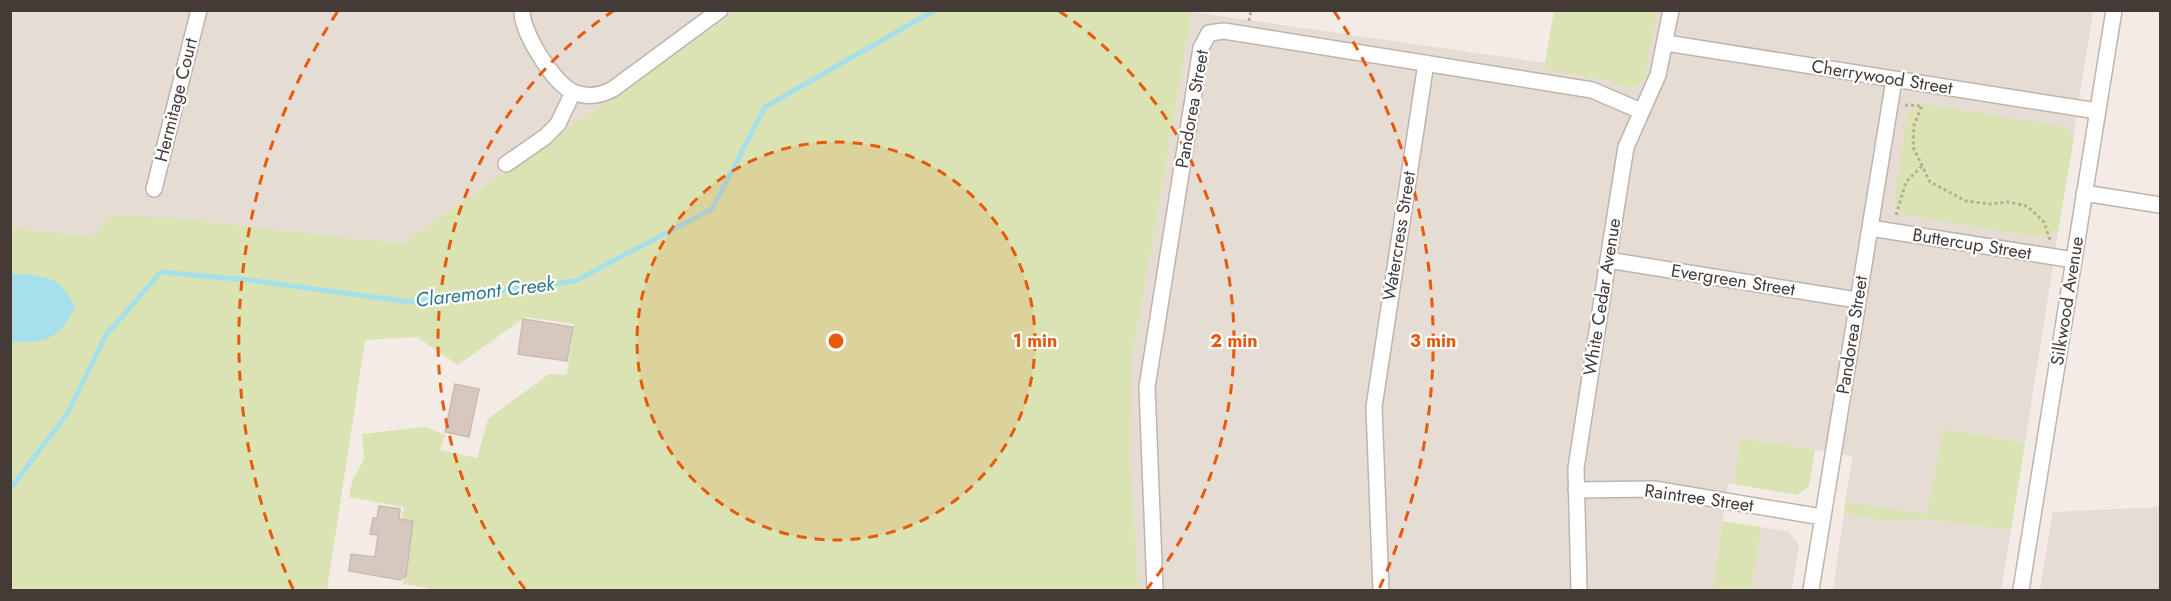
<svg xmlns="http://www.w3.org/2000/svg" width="2171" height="601" font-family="Jost,sans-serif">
<rect width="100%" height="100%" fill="#f2ebe6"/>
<path fill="#e5dcd4" d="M11,11H737L402,244L184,219L95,238L11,227Z
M1646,11H2093L2025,443L1943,429L1927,516L1845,502L1853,456L1740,438L1733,484H1728L1712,590H1139L1130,460L1132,359L1192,12L1636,76Z
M2160,507V590H2040L2053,512Z
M1844,513L1881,520H1928L2011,530L2001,590H1833Z
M1761,527L1789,532L1799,546L1792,590H1751Z"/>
<path fill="#dae3b1" d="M737,11H1192L1132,359L1130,460L1139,590H427L428,588L403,584L413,521L402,519L404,507L349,497L352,482L364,459L362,434L425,427L445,435L440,450L477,458L488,419L549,374L567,375L574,324L525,317L458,365L417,337L365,340L327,590H11V227L95,238L109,215L184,219L402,244Z
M1554,11H1657L1644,78L1638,85L1625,87L1613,81L1544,69Z
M1920,104L2065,127L2074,138L2058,230L2047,238L1903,214L1894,202L1908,112Z
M1943,429L2025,443L2011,530L1928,520H1881L1844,513L1845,502L1927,515Z
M1740,438L1815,450L1809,486L1797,495L1733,484Z
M1723,521L1761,527L1751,590H1712Z"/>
<path fill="#a6e1eb" d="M11,273C45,277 59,273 75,307C60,338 45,345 11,341Z"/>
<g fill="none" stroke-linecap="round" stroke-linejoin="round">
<path stroke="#a6e1eb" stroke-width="5" d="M10,489L67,414L106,335L161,272L248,280L410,302L575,281L712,209L765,107L935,10"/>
</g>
<path fill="#d6c7bf" stroke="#cdbab0" stroke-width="1.5" d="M523,319L573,327L567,361L518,354Z
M455,384L479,389L469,437L445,432Z
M379,506L400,509L399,519L413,521L406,576L400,580L349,571L351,554L375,557L378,535L370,534L373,518H377Z"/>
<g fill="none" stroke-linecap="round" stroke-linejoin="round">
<defs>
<path id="street" d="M522,10C521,31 553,83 573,92C587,98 600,96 613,89L720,10
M1666,43L2097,111
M506,164L545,137L558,124L573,92
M154,189L199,10
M2084,193L2160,205
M1870,228L2074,260
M1608,260L1857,300
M1576,490L1654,489L1822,517
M1155,590L1147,387L1201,48L1209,33L1224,31L1592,90L1641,111
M1381,590L1374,407L1426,63
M1579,590L1576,468L1608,260L1626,147L1658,75L1671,10
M1811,590L1894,80
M2021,590L2114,10"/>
</defs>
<use href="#street" stroke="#bfb4ac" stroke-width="18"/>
<path stroke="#bda99c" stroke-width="3" stroke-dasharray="3 3" stroke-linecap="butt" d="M1249,21L1251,10
M1905,105L1922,106L1914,125L1913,147L1930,182L1966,201L1991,204L2009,202L2027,206L2044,222L2050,240
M1896,215L1906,182L1922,166"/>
<use href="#street" stroke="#fff" stroke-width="15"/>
</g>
<circle cx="836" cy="341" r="199" fill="#e8590c" fill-opacity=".12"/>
<g fill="none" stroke="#e8590c" stroke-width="3" stroke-dasharray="10 8">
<circle cx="836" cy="341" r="199"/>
<path d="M525 589A398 398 0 0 1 613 11M1059 11A398 398 0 0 1 1147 589"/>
<path d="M293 589A597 597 0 0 1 338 11M1334 11A597 597 0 0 1 1379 589"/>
</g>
<g text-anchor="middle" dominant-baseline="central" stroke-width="4.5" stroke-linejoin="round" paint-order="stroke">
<g font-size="18" fill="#443b36" stroke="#fff">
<text transform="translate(1882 77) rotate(9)">Cherrywood Street</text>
<text transform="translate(176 100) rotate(-76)">Hermitage Court</text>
<text transform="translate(1192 109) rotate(-80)">Pandorea Street</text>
<text transform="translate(1399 236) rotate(-81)">Watercress Street</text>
<text transform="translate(1972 244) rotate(9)">Buttercup Street</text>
<text transform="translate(1733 280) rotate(9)">Evergreen Street</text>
<text transform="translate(1602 297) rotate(-81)">White Cedar Avenue</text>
<text transform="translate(2067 301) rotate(-81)">Silkwood Avenue</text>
<text transform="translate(1852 335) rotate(-81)">Pandorea Street</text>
<text transform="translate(1699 498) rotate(8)">Raintree Street</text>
</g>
<g font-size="20" font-style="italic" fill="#2f7b8a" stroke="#fff">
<text transform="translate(485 292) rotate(-7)">Claremont Creek</text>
</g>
</g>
<circle cx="836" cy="341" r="9" fill="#e8590c" stroke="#fff" stroke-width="3"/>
<g font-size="18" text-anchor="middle" font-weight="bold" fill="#e8590c" stroke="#fff" stroke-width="4.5" stroke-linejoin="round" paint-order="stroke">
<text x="1035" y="347">1 min</text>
<text x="1234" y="347">2 min</text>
<text x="1433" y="347">3 min</text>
</g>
<rect width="2171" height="601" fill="none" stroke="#443b36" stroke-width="24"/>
</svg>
